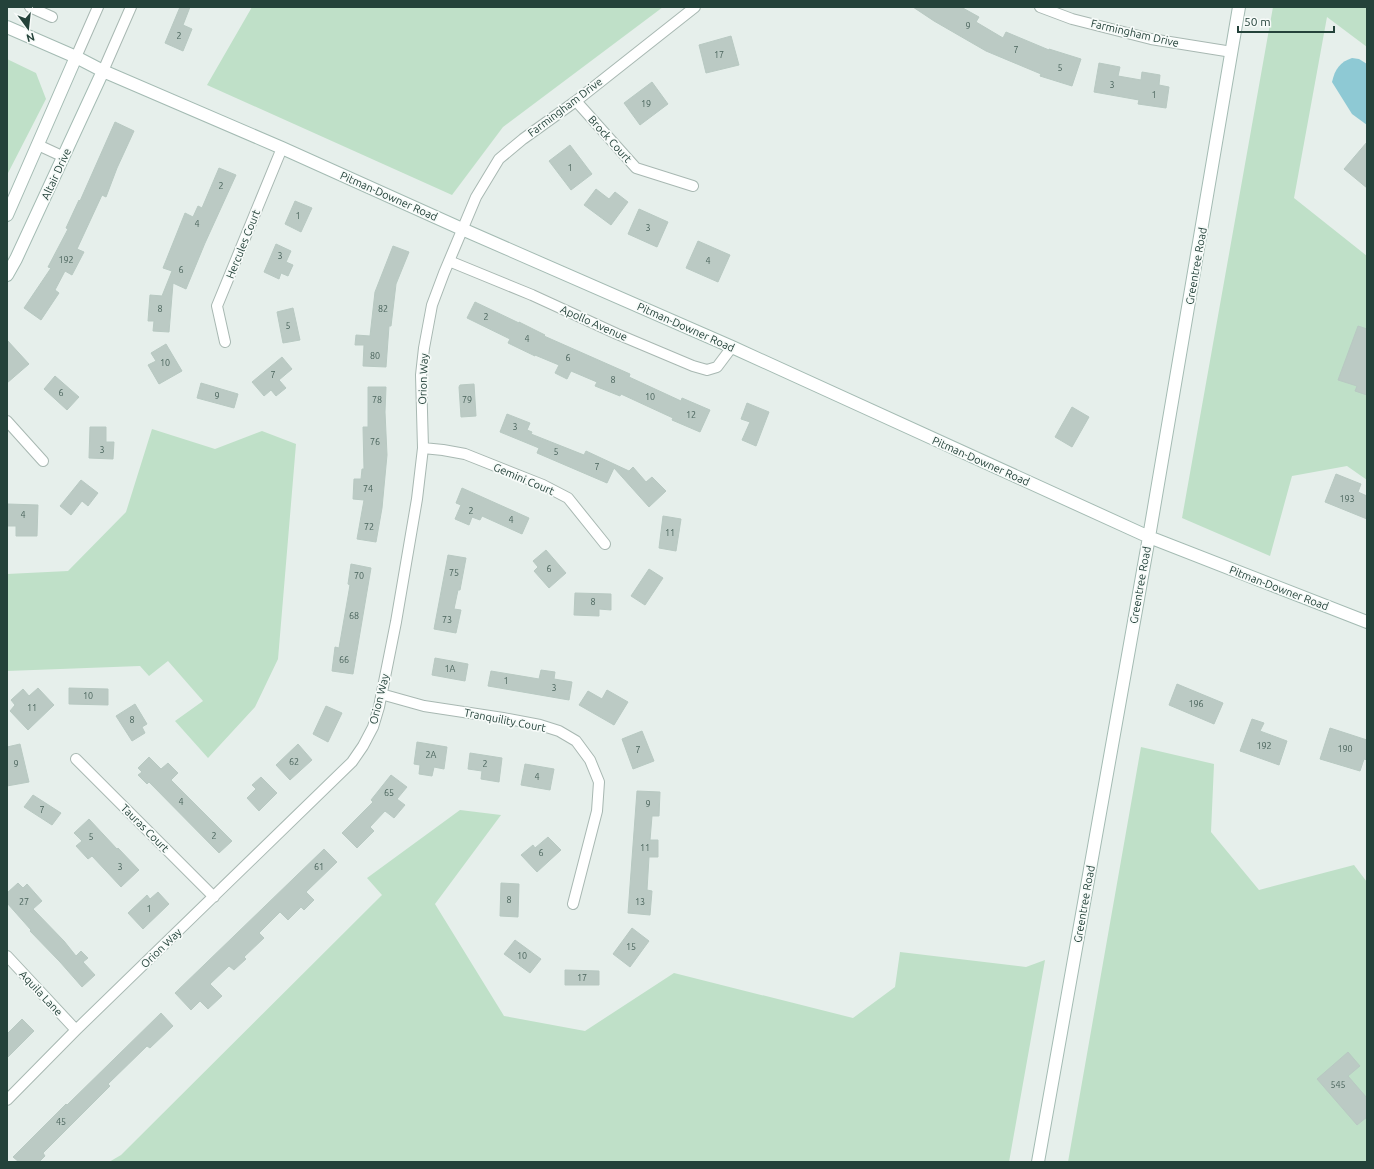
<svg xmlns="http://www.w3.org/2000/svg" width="1374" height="1169" font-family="Ubuntu,sans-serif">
<rect width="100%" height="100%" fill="#e6efeb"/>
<path fill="#bfe0c8" d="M252,7H663L503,127L452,195L207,85Z
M1273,7H1367V47L1327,17L1294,198L1367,256V480L1347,466L1292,476L1270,556L1182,518Z
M7,59L36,73L46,99L7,175Z
M152,429L215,449L262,431L296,444L278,659L255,707L208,758L175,721L203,701L168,661L149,676L140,666L7,671V574L68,571L126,512Z
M1141,747L1214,764L1211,832L1259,890L1354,865L1367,882V1162H1068Z
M460,810L501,815L435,904L504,1016L585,1031L674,973L853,1018L895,987L900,952L1026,967L1045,960L1009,1162H109L121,1155L382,895L367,878Z"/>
<path fill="#8ec9d4" d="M1352,58L1359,59L1367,64V125L1352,114L1332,82C1335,69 1340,62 1352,58Z"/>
<path fill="#bbcac4" stroke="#b8c9c2" d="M180,7H190L183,25L192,29L183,51L165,43Z
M913,7H961L979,17L976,22L1003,38L1006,32L1049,50V49L1081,59L1072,86L1040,76L1041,74L986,51L934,21Z
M731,36L739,65L706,73L699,45Z
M1099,63L1120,67L1118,76L1141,80L1142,72L1160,75L1159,85L1169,87L1166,108L1138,104L1139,100L1094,92Z
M652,82L668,104L640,125L624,103Z
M115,122L134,131L117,168L106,197L102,195L77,249L84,252L72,275L65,271L55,290L59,293L41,320L24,308L51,268L48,267L68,229L66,228L79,200L80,201Z
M1367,142V188L1344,169Z
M570,145L592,174L571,190L549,161Z
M219,168L236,175L205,243L186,289L173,283L169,332L153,331L154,321H148L150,295L162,296L172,271L163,268L185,213L193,217L198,206L202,208Z
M596,189L609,199L615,192L628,202L611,225L584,205Z
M295,201L312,208L301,232L285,224Z
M639,209L668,222L657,247L628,234Z
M698,241L730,255L718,282L686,268Z
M276,244L291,251L286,262L293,265L288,276L281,273L279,279L264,272Z
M393,246L409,252L396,284L391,326H389L386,367L363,366L364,345H355L356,335L370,336L375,292Z
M475,302L519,323V322L545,335L544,336L630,374L629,377L681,401L682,398L710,410L700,432L672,420L673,418L621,394L620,396L595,386L597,382L571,371L567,379L555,373L559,365L535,355V356L508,343L510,339L467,318Z
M293,308L300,340L283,343L277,312Z
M1358,326L1367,329V395L1355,391L1357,386L1338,380Z
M7,340L29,364L7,383Z
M166,344L182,371L159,384L148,365L156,361L151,353Z
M282,357L292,369L279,380L286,388L276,396L271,390L264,396L252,382Z
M55,376L79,397L67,410L44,389Z
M201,383L238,394L234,408L197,398Z
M474,384L476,416L461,417L459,387L460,385Z
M368,387H386L385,412L387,455L382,508L376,542L357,539L364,500L353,499L354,479H361L362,469H364L363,427H368Z
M747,403L769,412L756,446L742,440L750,422L741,419Z
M1072,407L1089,417L1072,447L1055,437Z
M507,414L530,423L527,430L532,432L531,434L584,455L586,451L629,471L633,467L646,482L652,477L666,491L649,507L614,468L607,483L537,453L539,448L500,432Z
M90,427H106V442H114L113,459L89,458Z
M1336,474L1361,484L1358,492L1367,496V519L1325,502Z
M81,480L98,493L88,506L82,501L71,515L60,506Z
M462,488L529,518L522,534L482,516L480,520L472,517L469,525L455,519L461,505L456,503Z
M8,504L38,505L37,536H16V526H7Z
M663,516L681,519L676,551L659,548Z
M546,550L566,573L549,588L534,571L538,567L533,561Z
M448,555L466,558L460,590H458L454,609L461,610L456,633L434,629Z
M351,564L371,568L353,674L332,671L335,647L339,648L350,585L348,584Z
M649,569L663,578L645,605L631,596Z
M575,593L611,594V610L599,609V616L574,615Z
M435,658L468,664L465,681L432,675Z
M541,670L555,672L554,679L572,682L569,700L488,686L491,671L539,679Z
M1177,684L1223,703L1214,724L1169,705Z
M38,688L54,705L28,730L10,711L15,705L11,700L23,689L29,696Z
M69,688L108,689V705L69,704Z
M607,690L628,702L614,725L579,705L588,691L602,699Z
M135,704L147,724L142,727L145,733L132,741L116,716Z
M326,706L342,713L328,742L313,734Z
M1252,719L1264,723L1260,731L1287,741L1279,765L1240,751Z
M1330,728L1367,740V760L1364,759L1360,771L1320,759Z
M642,731L654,761L633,769L622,739Z
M417,742L447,747L444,769L434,767L432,776L419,774L420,765L414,764Z
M20,744L29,782L7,786V747Z
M298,744L312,760L290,780L276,765Z
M470,753L502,758L499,782L481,779L482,771L468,769Z
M149,757L161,769L168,763L178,773L171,780L232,841L219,853L149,782L147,784L138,775L142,772L138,768Z
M525,764L554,769L550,790L521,785Z
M391,775L407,787L397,799L405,805L394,818L385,811L370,827L374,831L357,848L342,833L373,802L371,800Z
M261,777L277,793L259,811L247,798L256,789L252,785Z
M637,791L660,792L659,816H652L650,840H658V857H649L647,890L652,891L650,915L628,913Z
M33,795L61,813L52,825L24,807Z
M89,819L117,849L118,848L139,870L121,887L92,856L88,859L76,846L82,841L74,833Z
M548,837L561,850L537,872L521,855L533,845L535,848Z
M324,849L337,862L306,892L314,900L304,910L301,907L288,920L280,912L259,933L264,938L244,957L246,959L234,970L229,966L210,984L222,996L208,1009L200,1001L191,1010L175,993Z
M18,883L23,888L27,884L42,901L33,909L64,941L76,956L81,951L88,958L83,962L95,975L82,987L60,962L30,931L31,930L7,903V893Z
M501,883L519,884L518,917L500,916Z
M158,892L169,904L143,929L128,913L147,895L150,899Z
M632,928L649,941L630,967L613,954Z
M515,940L541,959L530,973L504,954Z
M565,970L599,971V985H565Z
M161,1013L173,1026L150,1048L147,1046L108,1084L110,1086L43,1153L45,1156L39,1162H19L13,1157L66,1104L67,1105Z
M22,1019L34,1031L7,1058V1034Z
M1348,1052L1360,1066L1348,1076L1367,1098V1117L1357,1125L1317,1079Z"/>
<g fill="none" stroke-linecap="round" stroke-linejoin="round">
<defs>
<path id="street" d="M30,7L52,17
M1040,7L1072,19L1151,39L1232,52
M76,57L98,7
M103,71L131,7
M576,101L636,168L693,186
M38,145L64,157
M449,261L532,295L617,334L693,366L707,370L717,367L732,347
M225,342L217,306L282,148
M7,421L43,461
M423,448L443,450L465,454L543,485L568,498L605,544
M381,694L424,706L503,718L540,725L559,731L576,741L590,760L599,782L597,811L573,904
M76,759L214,897
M7,956L76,1030
M7,1100L76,1030L352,762L363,746L373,727L379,707L396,622L417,499L423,448L421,375L424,348L432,305L444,273L476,197L499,159L523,139L576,101L695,7"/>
<path id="secondary" d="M7,27L76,57L103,71L282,148L462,229L732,347L1149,537L1367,622
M7,215L76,57
M7,275L16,259L103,71
M1038,1162L1149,537L1239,7"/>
</defs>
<use href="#street" stroke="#a8b8b2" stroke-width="12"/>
<use href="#secondary" stroke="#a4bbb3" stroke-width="14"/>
<use href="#street" stroke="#fff" stroke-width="10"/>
<use href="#secondary" stroke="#fff" stroke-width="12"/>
</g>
<g text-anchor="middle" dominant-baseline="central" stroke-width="3.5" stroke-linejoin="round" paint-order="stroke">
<g font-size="9" fill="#4a645c">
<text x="968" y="26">9</text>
<text x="179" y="36">2</text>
<text x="1016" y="50">7</text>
<text x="719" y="55">17</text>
<text x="1060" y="68">5</text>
<text x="1112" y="85">3</text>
<text x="1154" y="95">1</text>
<text x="646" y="104">19</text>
<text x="570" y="168">1</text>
<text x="221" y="186">2</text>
<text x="298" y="216">1</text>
<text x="197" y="224">4</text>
<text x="648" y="228">3</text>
<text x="280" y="256">3</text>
<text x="66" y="260">192</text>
<text x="708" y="261">4</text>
<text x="181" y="270">6</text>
<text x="160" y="309">8</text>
<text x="383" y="309">82</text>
<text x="486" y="317">2</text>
<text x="288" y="326">5</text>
<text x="527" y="339">4</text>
<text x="375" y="356">80</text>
<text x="568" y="358">6</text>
<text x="165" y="363">10</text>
<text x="273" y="375">7</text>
<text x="613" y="380">8</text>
<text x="61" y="393">6</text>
<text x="217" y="396">9</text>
<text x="650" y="397">10</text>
<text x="377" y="400">78</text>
<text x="467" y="400">79</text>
<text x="691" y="415">12</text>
<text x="515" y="427">3</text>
<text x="375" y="442">76</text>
<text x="102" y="450">3</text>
<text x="556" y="452">5</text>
<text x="597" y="467">7</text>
<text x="368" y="489">74</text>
<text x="1347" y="499">193</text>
<text x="471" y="511">2</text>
<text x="23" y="515">4</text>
<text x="511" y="520">4</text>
<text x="369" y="527">72</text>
<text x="670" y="533">11</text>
<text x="549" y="569">6</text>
<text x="454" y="573">75</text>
<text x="359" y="576">70</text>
<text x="593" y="602">8</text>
<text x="354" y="616">68</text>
<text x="447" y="620">73</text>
<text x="344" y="660">66</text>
<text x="450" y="669">1A</text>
<text x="506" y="681">1</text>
<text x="554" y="688">3</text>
<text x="88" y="696">10</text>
<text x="1196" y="704">196</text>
<text x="32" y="708">11</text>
<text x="132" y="720">8</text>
<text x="1264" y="746">192</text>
<text x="1345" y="749">190</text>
<text x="638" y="750">7</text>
<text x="431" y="755">2A</text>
<text x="294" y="762">62</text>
<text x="16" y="764">9</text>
<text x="485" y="764">2</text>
<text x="537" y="777">4</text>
<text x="389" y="793">65</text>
<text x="181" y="802">4</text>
<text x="648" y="804">9</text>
<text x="42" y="810">7</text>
<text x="214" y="836">2</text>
<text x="91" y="837">5</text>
<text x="645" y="848">11</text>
<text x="541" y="853">6</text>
<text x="120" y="867">3</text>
<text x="319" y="867">61</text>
<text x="509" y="900">8</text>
<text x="24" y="902">27</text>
<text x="640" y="902">13</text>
<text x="149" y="909">1</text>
<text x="631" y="947">15</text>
<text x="522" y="956">10</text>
<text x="582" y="978">17</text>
<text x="1338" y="1085">545</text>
<text x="61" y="1122">45</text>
</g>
<g font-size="11" fill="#24423a" stroke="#f7fbf9">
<text transform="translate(1135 33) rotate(13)">Farmingham Drive</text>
<text transform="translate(565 107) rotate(-37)">Farmingham Drive</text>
<text transform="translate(610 139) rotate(48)">Brock Court</text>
<text transform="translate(56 174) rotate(-65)">Altair Drive</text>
<text transform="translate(389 196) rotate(24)">Pitman-Downer Road</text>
<text transform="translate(243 244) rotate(-68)">Hercules Court</text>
<text transform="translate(1196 266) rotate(-80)">Greentree Road</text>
<text transform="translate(594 323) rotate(24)">Apollo Avenue</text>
<text transform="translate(686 327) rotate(24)">Pitman-Downer Road</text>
<text transform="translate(423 379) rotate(-88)">Orion Way</text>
<text transform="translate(981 461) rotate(24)">Pitman-Downer Road</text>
<text transform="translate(524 479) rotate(23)">Gemini Court</text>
<text transform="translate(1140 585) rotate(-80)">Greentree Road</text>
<text transform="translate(1279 588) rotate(21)">Pitman-Downer Road</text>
<text transform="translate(379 699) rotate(-76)">Orion Way</text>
<text transform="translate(505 720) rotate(11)">Tranquility Court</text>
<text transform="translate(145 828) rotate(45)">Tauras Court</text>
<text transform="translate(1084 904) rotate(-80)">Greentree Road</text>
<text transform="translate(161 948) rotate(-44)">Orion Way</text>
<text transform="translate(41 993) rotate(47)">Aquila Lane</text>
</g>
</g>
<rect width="1374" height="1169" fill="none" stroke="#24423a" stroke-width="16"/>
<g transform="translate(28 28) rotate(165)" stroke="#f7fbf9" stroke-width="3" paint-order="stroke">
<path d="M0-3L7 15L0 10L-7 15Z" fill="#24423a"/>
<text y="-6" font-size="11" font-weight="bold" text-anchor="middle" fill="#24423a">N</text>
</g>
<path d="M1238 26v6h96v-6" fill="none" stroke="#24423a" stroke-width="2"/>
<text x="1244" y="26" font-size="12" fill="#24423a" stroke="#f7fbf9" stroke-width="3" paint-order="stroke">50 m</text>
</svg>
